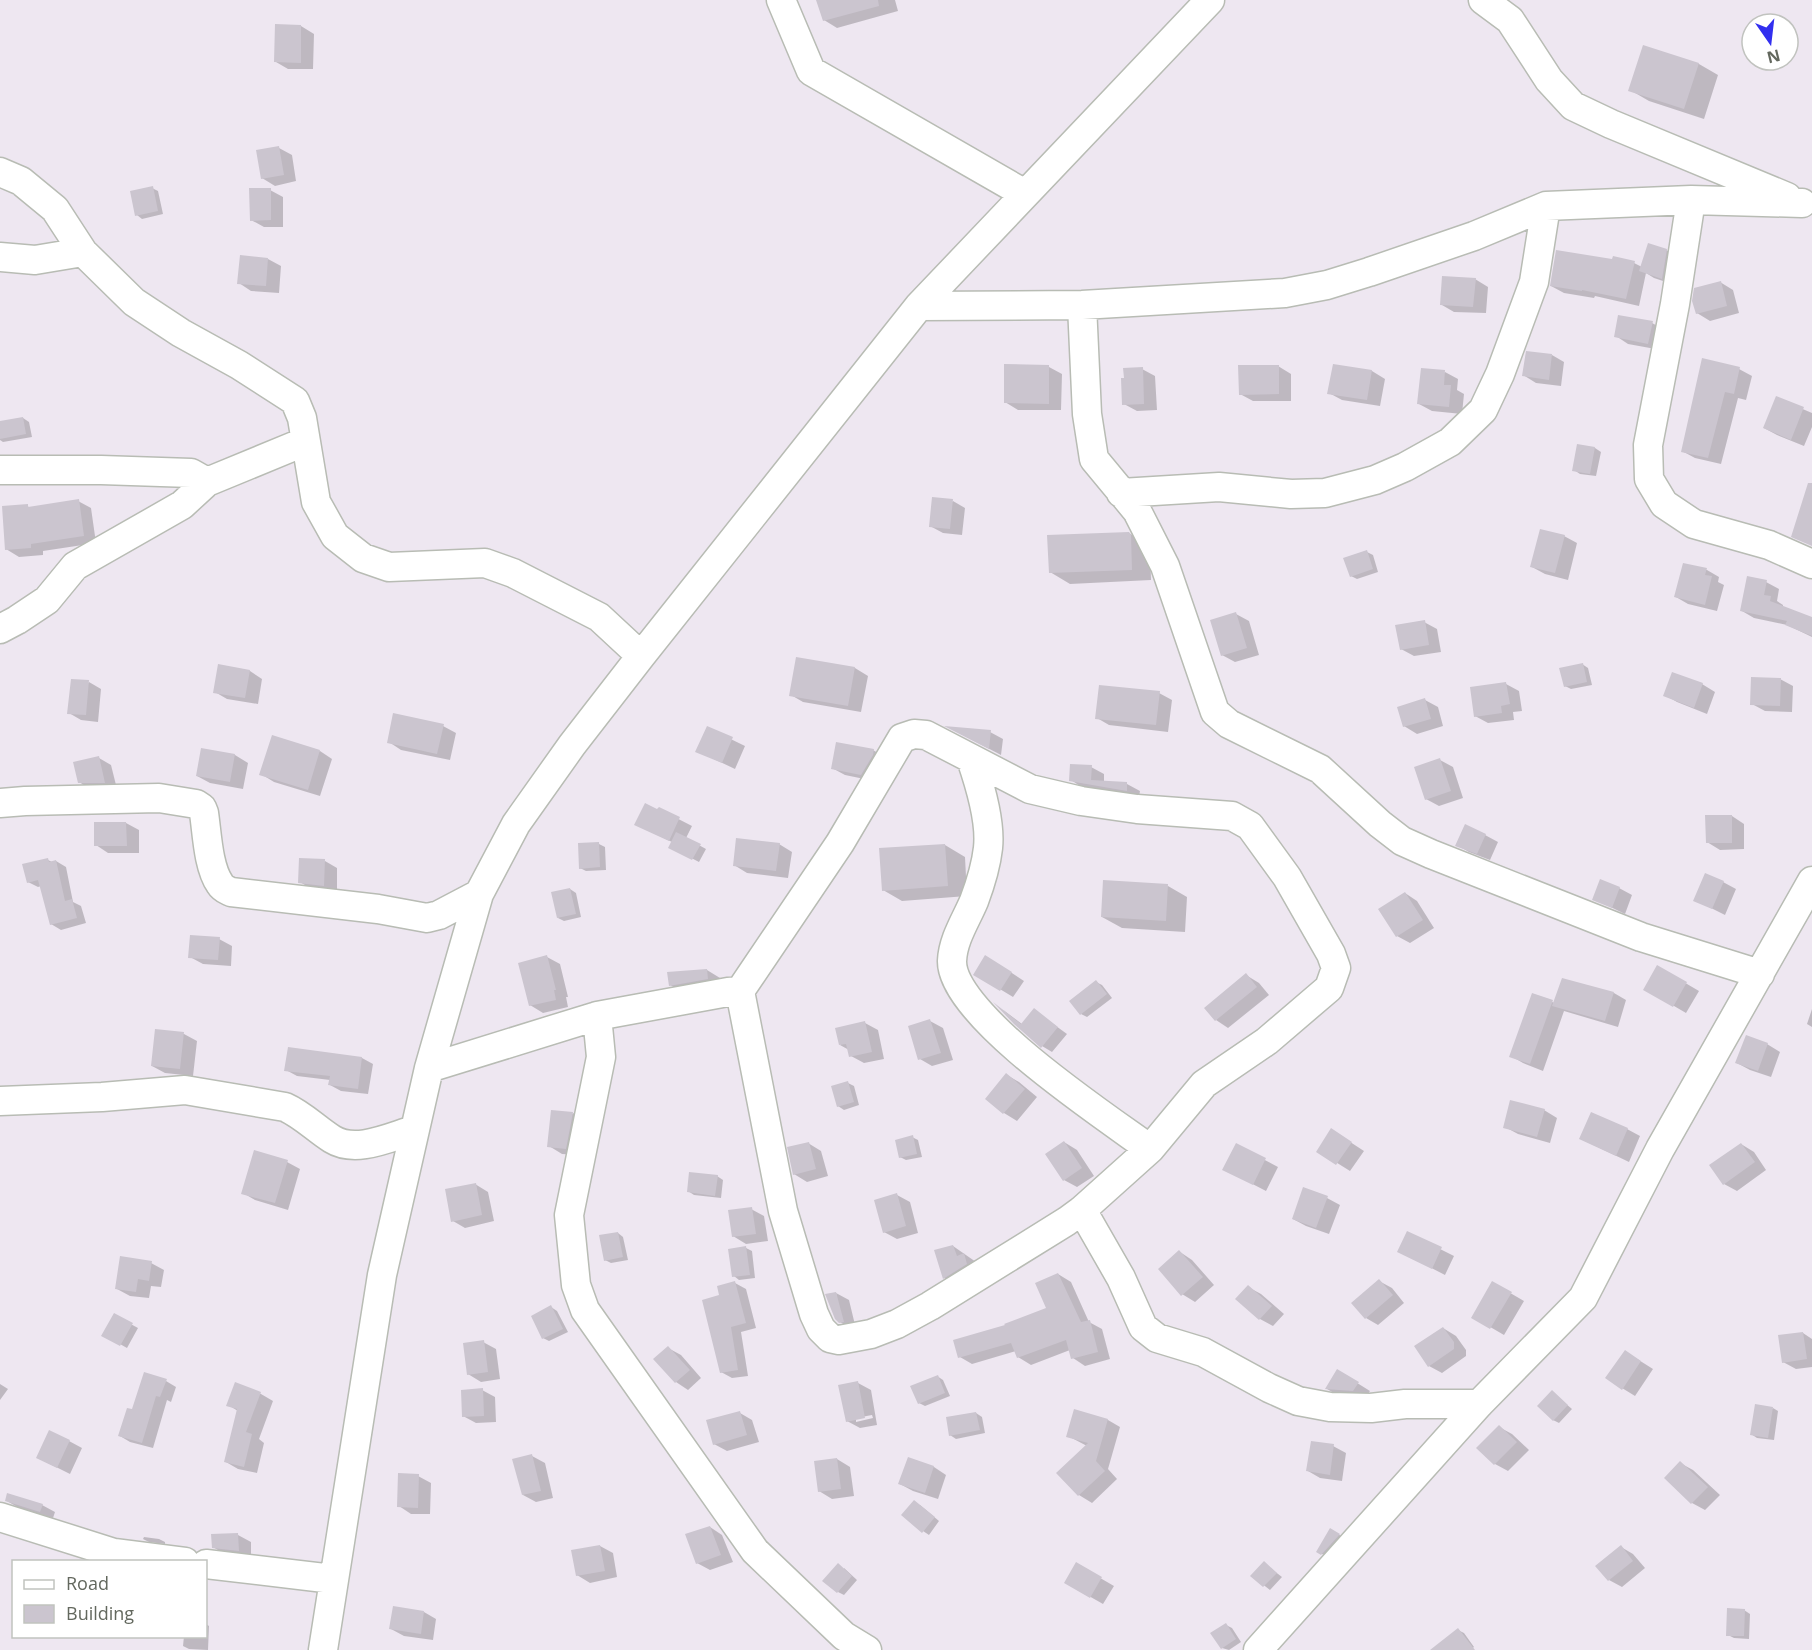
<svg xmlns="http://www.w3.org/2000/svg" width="1812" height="1650" font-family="'Open Sans',sans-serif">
<rect width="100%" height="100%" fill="#eee7f1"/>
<path fill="#0003" fill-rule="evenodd" d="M818,0H895L898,11L837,28L824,20Z
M276,26H301L314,34L313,69H288L276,62Z
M1644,47L1699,64L1718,75L1704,119L1649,101L1630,90Z
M279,148L292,155L296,181L275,186L262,178Z
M152,188L158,191L163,214L142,219L137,215Z
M270,190L283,197V227H264L251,220Z
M1666,250L1679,257L1675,285L1654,278L1646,273L1639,306L1595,296L1594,298L1564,293L1551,286L1634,263L1642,267Z
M268,259L281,266L279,293L251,291L239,283Z
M1475,279L1488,287L1486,313L1454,312L1442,305Z
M1720,282L1733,290L1739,313L1710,321L1697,313Z
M1652,323L1665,330L1661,350L1628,344L1616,336Z
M1552,355L1564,362L1561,386L1536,383L1523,375Z
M1334,365L1372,371L1385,379L1380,406L1342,400L1329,393Z
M1278,366L1291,374V401H1253L1240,394Z
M1049,367L1062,374L1061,410H1018L1005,402Z
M1142,369L1155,376L1157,410L1137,411L1124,404Z
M1739,369L1752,376L1746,400L1738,398L1721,464L1695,458L1682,451Z
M1445,372L1458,379L1457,390L1464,394L1462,414L1432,411L1419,404Z
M1777,398L1812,413V427L1804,446L1777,435L1764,428Z
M23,418L29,422L32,437L3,442L0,440V423Z
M1579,446L1595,448L1601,452L1596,476L1580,474L1574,470Z
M78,501L91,508L96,543L43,551V555L19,557L6,549L27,506L31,508Z
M953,501L965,508L962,535L943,533L930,526Z
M1129,533L1149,545L1150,548L1151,580L1070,584L1050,572Z
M1564,536L1577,543L1568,580L1545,574L1532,567Z
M1367,552L1373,555L1378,572L1357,579L1351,576Z
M1684,564L1707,570L1719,577L1718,582L1724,585L1717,611L1688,604L1676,597Z
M1766,582L1779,589L1777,601L1783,605V607L1812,619V637L1787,625L1754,618L1742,611Z
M1236,614L1249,621L1259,655L1235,662L1222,655Z
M1424,622L1437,629L1441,652L1414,656L1401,649Z
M797,659L855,668L868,676L861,712L803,702L791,695Z
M1582,664L1588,668L1592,685L1571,689L1565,686Z
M219,666L250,671L262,679L258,704L227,699L215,692Z
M1780,679L1793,686L1792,712L1765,711L1752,704Z
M89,682L101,689L98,722L81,720L69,713Z
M1506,684L1519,691L1522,711L1513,712L1514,720L1488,723L1475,716Z
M1702,684L1715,692L1707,714L1677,702L1665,695Z
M1159,693L1172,700L1168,732L1109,725L1097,718Z
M1425,700L1438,707L1443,726L1417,734L1404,726Z
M443,726L456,733L450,760L401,750L389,742Z
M708,728L745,746L735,769L697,751Z
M990,732L1003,739L1001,755L959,733Z
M202,750L235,755L248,763L243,789L210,783L197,776Z
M873,750L886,758L874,781L845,775L832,768Z
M320,751L332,759L320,796L274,782L261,774Z
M99,758L111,765L117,789L92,790L79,782Z
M1440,760L1453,767L1463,798L1439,806L1426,799Z
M1091,767L1104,774V782L1127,784L1140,791L1139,797L1083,788L1071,780Z
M659,809L692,826L686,838L706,849L699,862L670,847L672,842L649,831Z
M1732,816L1744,824V849L1720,850L1707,842Z
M126,823L139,830V853H108L96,845Z
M1485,835L1498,842L1490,860L1469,852L1457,845Z
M599,844L605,847L606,870L586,871L580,868Z
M779,844L792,852L788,878L747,873L734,865Z
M945,845L965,857L967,896L902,901L883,890L880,850Z
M48,860L52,862L56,861L66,867L73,902L81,906L86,923L61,930L51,924L41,886L38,887L28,882Z
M325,861L337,868V892L313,890L300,882Z
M1723,882L1736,889L1725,915L1695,900Z
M1168,886L1187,897L1185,932L1122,928L1102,917Z
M1619,888L1632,895L1625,914L1594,899Z
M570,889L576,893L581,917L564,921L558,918Z
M1405,893L1417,901L1434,928L1410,943L1397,936Z
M219,939L232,946L231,966L203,964L190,957Z
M547,957L560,964L568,997H566L568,1007L543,1013L530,1005Z
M998,964L1024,981L1013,997L975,974Z
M1658,967L1699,991L1686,1013L1645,989Z
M707,970L720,978V986L683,992L670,985Z
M1246,975L1259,983L1269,995L1228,1028L1216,1020Z
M1096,982L1102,985L1112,998L1087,1017L1081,1014Z
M1614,993L1626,1000L1618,1027L1564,1011L1543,1071L1523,1063L1511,1056L1552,1002L1555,1003Z
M1002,1009L1022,1024L1034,1010L1067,1034L1052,1052L1042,1046Z
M1812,1009V1027L1807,1024Z
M930,1021L943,1028L953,1060L932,1066L920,1059Z
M865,1023L878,1030L884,1059L864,1063L851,1056L849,1050L840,1045Z
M156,1031L184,1034L197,1041L193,1076L165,1073L152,1066Z
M1767,1044L1780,1052L1771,1077L1750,1070L1737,1063Z
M362,1058L373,1064L368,1094L341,1091L330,1085V1080L297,1076L286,1070Z
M1007,1075L1019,1082L1037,1097L1017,1121L1004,1113L987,1099Z
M848,1083L854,1086L859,1105L844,1110L838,1106Z
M1544,1110L1557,1118L1550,1143L1518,1134L1505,1127Z
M573,1113L585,1120L578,1155L562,1154L549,1146Z
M1627,1129L1640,1136L1629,1162L1581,1139Z
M912,1137L918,1140L922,1157L906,1160L900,1157Z
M1344,1138L1364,1151L1350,1171L1318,1151Z
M1064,1142L1077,1150L1094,1176L1077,1187L1064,1180Z
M808,1143L821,1151L828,1176L807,1182L794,1174Z
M1741,1144L1754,1152L1766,1170L1737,1191L1724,1184Z
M1236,1145L1278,1167L1266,1191L1237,1176Z
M287,1162L300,1169L288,1210L255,1200L243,1193Z
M717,1176L723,1180L721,1198L694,1195L688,1191Z
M475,1184L488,1192L494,1221L465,1228L453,1221Z
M897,1195L910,1202L918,1233L897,1239L884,1232Z
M1327,1198L1340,1205L1329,1234L1306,1226L1293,1219Z
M751,1209L764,1216L768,1241L746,1244L733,1236Z
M618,1233L623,1237L628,1260L611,1263L605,1260Z
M1408,1233L1454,1256L1445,1275L1412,1258Z
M953,1246L976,1262L956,1285L944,1278Z
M746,1248L752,1251L755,1278L739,1280L734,1276Z
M1180,1252L1192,1260L1214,1285L1195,1302L1182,1294Z
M151,1263L164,1270L161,1287L151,1286L149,1298L130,1296L117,1289Z
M1058,1274L1071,1282L1089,1322L1102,1329L1110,1359L1085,1366L1073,1358L1070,1350L1031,1365L1018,1357L1016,1351L972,1364L960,1357L1007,1326L1048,1308Z
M1379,1281L1392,1288L1404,1303L1378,1325L1366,1318Z
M735,1283L746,1289L756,1328L741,1332L748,1376L732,1378L721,1372V1296Z
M1493,1283L1524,1301L1504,1335L1473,1317Z
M1248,1287L1261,1294L1284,1314L1273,1326L1260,1319L1237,1299Z
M836,1293L849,1300L856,1329L853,1330L840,1322Z
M551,1307L557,1311L568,1332L549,1341L543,1338Z
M114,1315L138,1328L127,1348L104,1335Z
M1443,1328L1456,1336L1466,1350V1356L1442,1373L1429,1366Z
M1803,1333L1812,1339V1367L1796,1369L1783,1362Z
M483,1342L496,1349L500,1379L481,1382L468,1374Z
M668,1348L681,1355L701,1378L688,1390L676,1382Z
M1626,1352L1653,1369L1635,1396L1622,1388Z
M1338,1371L1370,1391L1366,1397L1339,1396L1327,1389Z
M937,1376L943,1380L950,1396L925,1406L919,1403Z
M166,1381L176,1387L171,1402L167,1400L153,1448L130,1442L120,1436L132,1411Z
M858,1383L871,1390L877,1425L860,1428L847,1421ZM872,1415L873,1418L856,1422V1418Z
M0,1384L8,1389L0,1400Z
M236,1384L261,1394L273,1401L259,1439L264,1443L257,1473L238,1469L226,1462L238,1411L228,1405Z
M482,1390L495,1397L496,1422L476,1423L463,1416Z
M1552,1392L1572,1409L1559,1423L1553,1420Z
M1773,1408L1778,1411L1774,1440L1757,1438L1751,1434Z
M1075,1411L1108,1420L1120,1427L1108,1469L1117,1479L1092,1503L1079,1495L1058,1474L1087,1446L1068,1436Z
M740,1413L752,1420L759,1442L727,1451L714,1444Z
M976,1413L982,1417L985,1433L956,1439L950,1435Z
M1499,1427L1512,1434L1529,1450L1508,1471L1495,1464L1479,1448Z
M69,1441L82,1448L70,1474L38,1458Z
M1333,1446L1346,1453L1342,1481L1320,1478L1308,1471Z
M532,1456L545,1463L553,1498L536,1502L523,1495Z
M837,1459L850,1467L854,1496L832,1499L819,1491L816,1462Z
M909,1459L934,1467L946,1475L938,1499L913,1491L900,1484Z
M1680,1463L1693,1470L1720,1495L1705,1510L1692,1503L1666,1478Z
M418,1476L431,1483L430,1514H411L399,1506Z
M7,1501L42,1505L55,1512L53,1518L19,1508Z
M920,1505L939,1521L929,1535L923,1531Z
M710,1527L722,1535L733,1562L710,1570L697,1563Z
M1330,1530L1345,1538L1328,1557L1318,1552Z
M238,1535L251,1542V1558L226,1555L213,1547Z
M144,1537L159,1539L165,1542V1544L149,1542L143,1539Z
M600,1546L613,1553L617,1577L590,1583L577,1575Z
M1621,1547L1633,1554L1645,1568L1622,1587L1609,1580Z
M1264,1563L1282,1577L1270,1590L1252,1576Z
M1076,1564L1114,1586L1103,1604L1066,1583Z
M844,1568L857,1580L844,1595L838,1592Z
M1744,1610L1750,1614L1749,1639L1734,1638L1728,1635Z
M424,1612L436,1619L433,1640L404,1636L391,1629Z
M206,1624L209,1626L208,1650L189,1649L183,1646L184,1636H206Z
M1226,1625L1232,1628L1241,1642L1229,1650L1222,1648Z
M1458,1630L1464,1633L1474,1647L1470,1650H1446Z"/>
<path fill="#cbc5cf" d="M816,0H878L879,6L823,21Z
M275,24L301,25V63L274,62Z
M1643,45L1699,63L1684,109L1628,91Z
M279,146L284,175L261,179L256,150Z
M153,186L158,211L135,216L130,191Z
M249,188H271V220L250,221Z
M1648,243L1667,249L1662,279L1639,271Z
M1556,250L1612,259L1613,256L1635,261L1626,299L1582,290V291L1550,286Z
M240,255L268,258L266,286L237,284Z
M1442,276L1476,278L1473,307L1440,305Z
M1721,281L1727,306L1696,314L1692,301L1694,288Z
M1618,315L1653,321L1648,344L1614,337Z
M1526,351L1552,354L1549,380L1522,376Z
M1702,358L1740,367L1734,394L1725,392L1708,458L1681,452Z
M1004,364L1049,365V404L1004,403Z
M1333,364L1372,370L1367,400L1327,394Z
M1238,365H1279V394L1239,395Z
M1143,367L1144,404L1122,405L1121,378H1124L1123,368Z
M1421,368L1445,370L1444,385H1451L1449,407L1417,404Z
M1776,396L1804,407L1791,440L1763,428Z
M23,417L26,434L0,439V421Z
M1577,444L1595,447L1590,474L1572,471Z
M1808,483H1812V546L1791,537Z
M932,497L953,499L950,529L929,527Z
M79,499L84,536L31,544V548L5,550L2,506L28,504V507Z
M1540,529L1565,535L1555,573L1530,567Z
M1129,532L1131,535L1132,570L1049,573L1047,535Z
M1367,550L1373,569L1350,577L1343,558Z
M1683,563L1707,568L1705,575L1712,576L1705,605L1674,597Z
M1747,576L1767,580L1764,595L1771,596L1770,601L1812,617V636L1785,625L1787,621L1740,611Z
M1236,612L1247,648L1221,656L1210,620Z
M1425,620L1429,645L1400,650L1395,625Z
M796,657L855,667L848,706L789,696Z
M1583,663L1587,682L1564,687L1559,668Z
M218,664L250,670L245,698L213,693Z
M1672,672L1703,683L1694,708L1663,696Z
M1751,677L1781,678L1780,706L1750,705Z
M71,679L89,680L86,715L67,714Z
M1506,682L1510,704L1501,706L1502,713L1474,717L1470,687Z
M1099,685L1160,691L1156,725L1095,719Z
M1425,698L1431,719L1403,727L1397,707Z
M393,713L444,724L437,754L387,743Z
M707,726L733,737L722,763L695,752Z
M944,726L991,730L989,749Z
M272,735L320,750L308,790L259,775Z
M836,742L874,749L873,755L861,775L831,769Z
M201,748L235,754L230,782L196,776Z
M99,756L105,783H78L73,762Z
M1440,758L1451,791L1425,800L1414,767Z
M1070,764L1092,765L1091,780L1127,782V791L1069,781Z
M645,803L657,809L659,807L680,817L669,841L634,825Z
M1705,815H1732V843H1706Z
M94,822H126L127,846H94Z
M1465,824L1486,834L1477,854L1455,846Z
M676,832L701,844L692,860L668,848Z
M736,838L780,843L776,871L733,866Z
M599,842L600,867L579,869L578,843Z
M945,844L948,886L882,891L879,848Z
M48,858L49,862L56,860L65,901L72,899L77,918L50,925L38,880L27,883L22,864Z
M299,858L325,859L324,886L298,883Z
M1705,873L1724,881L1712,909L1693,901Z
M1600,879L1620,887L1612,908L1592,900Z
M1103,880L1168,884L1166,921L1101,917Z
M570,888L576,914L557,918L551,892Z
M1405,892L1423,920L1396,937L1378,909Z
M190,935L220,937L218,960L188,958Z
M547,955L556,990H554L556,1000L529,1006L518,963Z
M985,955L1012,972L1000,991L973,975Z
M1657,965L1687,982L1673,1007L1643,990Z
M707,969L708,979L669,986L667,972Z
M1246,973L1257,987L1215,1021L1204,1008Z
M1562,978L1614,992L1605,1021L1552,1006Z
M1096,980L1107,994L1080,1015L1069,1001Z
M1532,993L1553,1000L1530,1064L1509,1057Z
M993,1002L1021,1024L1034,1008L1058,1027L1041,1048L1014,1024Z
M930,1019L941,1053L918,1060L908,1026Z
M865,1021L872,1052L849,1057L846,1044L839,1045L835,1028Z
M155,1029L184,1032L180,1069L151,1066Z
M1746,1035L1768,1043L1758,1071L1735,1063Z
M288,1047L362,1057L358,1089L328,1085L330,1076L284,1071Z
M1006,1073L1025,1089L1003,1114L985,1099Z
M848,1081L854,1102L837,1107L831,1086Z
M1510,1100L1545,1109L1537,1137L1503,1128Z
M551,1110L573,1112L566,1149L547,1147Z
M1591,1112L1628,1128L1616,1156L1579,1139Z
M1331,1128L1352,1142L1336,1165L1316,1152Z
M913,1135L917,1154L899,1158L895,1140Z
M1064,1141L1082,1168L1063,1181L1045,1154Z
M809,1142L816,1169L793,1175L787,1147Z
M1236,1143L1266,1158L1253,1185L1222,1170Z
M1741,1143L1755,1162L1723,1185L1709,1165Z
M254,1150L288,1160L275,1203L241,1194Z
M689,1172L718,1175L715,1196L687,1192Z
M476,1183L482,1215L451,1222L445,1189Z
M1303,1187L1328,1196L1316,1228L1292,1219Z
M897,1193L906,1226L883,1233L874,1200Z
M752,1207L756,1234L732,1237L728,1210Z
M1407,1231L1442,1247L1432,1269L1397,1252Z
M618,1232L623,1257L604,1261L599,1235Z
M953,1245L957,1256L964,1253L967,1264L943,1279L934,1250Z
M746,1246L750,1275L732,1277L728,1249Z
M1179,1250L1203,1277L1181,1296L1158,1269Z
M120,1256L152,1261L149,1281L138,1279L136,1292L115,1289Z
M1058,1273L1081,1322L1090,1320L1098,1352L1071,1359L1066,1340L1017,1358L1011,1343L958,1358L953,1340L1005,1325L1004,1324L1046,1308L1035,1283Z
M1379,1279L1393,1295L1365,1319L1351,1303Z
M735,1281L746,1323L731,1327L738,1370L720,1373L702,1300L719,1295L717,1286Z
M1492,1281L1512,1292L1490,1329L1471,1318Z
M1248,1285L1272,1306L1259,1320L1235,1299Z
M836,1292L844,1322L839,1323L835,1319L825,1294Z
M551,1305L563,1329L542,1339L531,1316Z
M114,1313L133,1323L120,1346L101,1336Z
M1443,1327L1454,1342V1349L1428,1367L1414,1346Z
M1803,1332L1807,1359L1782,1363L1778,1335Z
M484,1340L488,1372L467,1375L463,1343Z
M668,1346L690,1370L675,1383L653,1359Z
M1625,1350L1641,1361L1622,1390L1605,1378Z
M1337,1369L1359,1382L1353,1391L1325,1389Z
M144,1372L167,1379L160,1397L156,1396L142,1443L118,1436L127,1408L132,1409Z
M938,1375L945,1393L918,1404L910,1386Z
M858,1381L865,1418L846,1422L838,1385Z
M235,1382L261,1392L246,1432L252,1434L244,1467L224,1462L237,1409L226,1406Z
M483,1388L484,1416L462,1417L461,1390Z
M1552,1390L1568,1405L1553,1421L1537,1406Z
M1755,1404L1773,1407L1768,1438L1750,1435Z
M1074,1409L1108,1419L1096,1461L1105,1471L1078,1496L1056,1473L1088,1443L1066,1437Z
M740,1411L747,1435L713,1445L706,1420Z
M976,1412L980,1430L949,1436L946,1417Z
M1499,1425L1517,1442L1494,1465L1476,1448Z
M49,1430L70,1440L57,1468L36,1458Z
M1311,1441L1334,1444L1330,1475L1306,1471Z
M532,1454L541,1491L522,1495L512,1459Z
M908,1457L934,1466L925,1493L898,1484Z
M837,1458L841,1489L818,1492L814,1461Z
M1680,1461L1708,1487L1691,1504L1664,1478Z
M398,1473L419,1474L418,1508L397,1507Z
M7,1493L43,1504L40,1512L5,1501Z
M914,1500L935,1517L922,1533L901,1515Z
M710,1526L721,1555L696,1564L685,1534Z
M1330,1528L1340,1534L1321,1555L1316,1552Z
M238,1533L239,1551L212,1548L211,1534Z
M600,1545L605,1571L576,1576L571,1550Z
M1621,1545L1633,1561L1608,1581L1595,1566Z
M1264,1561L1277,1573L1263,1587L1250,1576Z
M1076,1562L1102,1577L1090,1598L1064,1583Z
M838,1563L852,1576L837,1593L822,1581Z
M393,1606L424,1611L421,1634L389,1629Z
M1727,1608L1745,1609L1744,1636H1726Z
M1226,1623L1236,1639L1221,1649L1210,1633Z
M1458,1628L1475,1650H1430Z"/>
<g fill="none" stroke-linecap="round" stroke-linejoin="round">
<defs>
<path id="minor" d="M781,0L811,71L1025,194
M1483,0L1510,20L1549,80L1573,106L1611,124L1787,197
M0,172L21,181L55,209L83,252L134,302L181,333L239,365L295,401L302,418L316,502L335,536L363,558L389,567L485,563L513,573L599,617L641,656
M1691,200L1675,304L1648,445L1649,479L1664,504L1694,524L1769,545L1812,564
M0,257L35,260L83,252
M1082,305L1087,414L1094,459L1137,511L1165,566L1215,712L1229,724L1320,769L1380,824L1402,841L1431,854L1641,937L1760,974
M919,306L1082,305L1285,293L1327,285L1369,272L1474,236L1546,206L1691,200L1802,203
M0,470H101L191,473L207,482
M1121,493L1219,487L1291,494L1325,493L1375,480L1405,467L1450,442L1483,410L1500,374L1534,282L1546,206
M0,629L17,620L47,600L75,566L182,505L207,482L304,442
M914,734L926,735L1030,789L1081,801L1137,809L1232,816L1250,826L1287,877L1331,954L1336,968L1329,988L1267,1041L1204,1084L1150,1149L1082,1210L1067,1221L930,1306L897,1324L871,1334L839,1340L830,1338L821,1329L814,1314L783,1211L740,991L840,843L902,738Z
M971,759C980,785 991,821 988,848C986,866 980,885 974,901C966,920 953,939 952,961C951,1015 1106,1117 1150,1149
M0,803L25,801L159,798L196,804L202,808L204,813C207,833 208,867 220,884C223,889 227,890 231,892L378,909L427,918L439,915L479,894
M597,1016L728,992L740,991
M429,1068L597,1016L601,1057L569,1215L576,1285L585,1310L755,1551L844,1636L867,1650
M0,1101L102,1097L185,1090L285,1107C303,1115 316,1129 332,1139C356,1154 390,1137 414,1130
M1082,1210L1121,1278L1143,1327L1157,1338L1203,1352L1269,1388L1298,1401L1330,1407L1371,1408L1405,1404H1479
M0,1517L114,1553L185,1562
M206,1564L333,1579
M323,1650L382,1275L429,1068L479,894L516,824L572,745L641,656L919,306L1210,0
M1258,1650L1479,1404L1583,1298L1660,1149L1812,881"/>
</defs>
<use href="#minor" stroke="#b8bcb4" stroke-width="31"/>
<use href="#minor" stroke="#fff" stroke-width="28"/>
</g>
<rect x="12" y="1560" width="195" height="78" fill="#ffffff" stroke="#c1c3bf" stroke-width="1.5"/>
<rect x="24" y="1580" width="30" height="9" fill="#ffffff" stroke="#c1c3bf" stroke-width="1.5"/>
<text x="66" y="1590" font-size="18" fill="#63685e">Road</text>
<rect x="24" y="1605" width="30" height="18" fill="#cbc5cf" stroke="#c1c3bf" stroke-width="1.5"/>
<text x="66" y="1620" font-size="18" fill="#63685e">Building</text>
<g transform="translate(1770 42) rotate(166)"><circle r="28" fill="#ffffff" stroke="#c1c3bf" stroke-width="1.5"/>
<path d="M0-4.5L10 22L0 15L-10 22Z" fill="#322fef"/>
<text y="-9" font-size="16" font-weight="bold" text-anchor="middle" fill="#63685e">N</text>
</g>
</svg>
